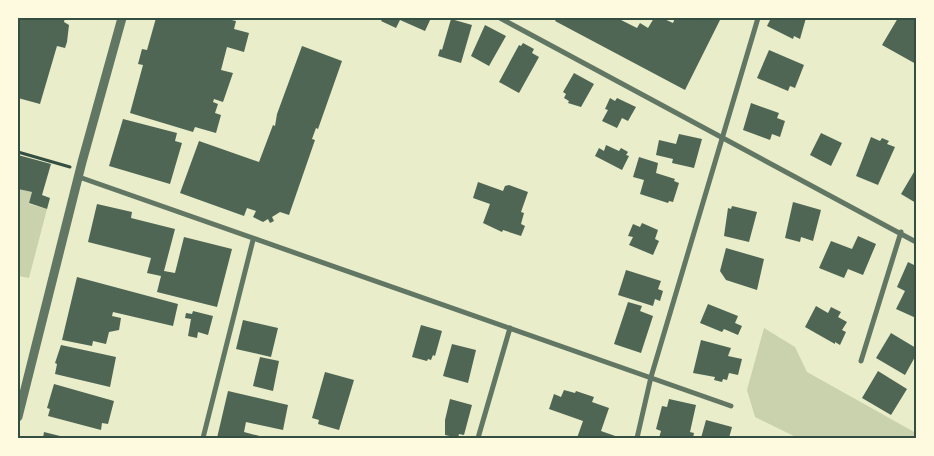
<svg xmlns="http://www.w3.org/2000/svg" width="934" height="456" font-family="'DejaVu Sans',sans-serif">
<rect width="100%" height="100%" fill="#e9edc9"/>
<path fill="#cad2ad" d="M18,189L32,192L29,204L47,209L29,278L18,276Z
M764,328L795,347L807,372L916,433V438H798L755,417L747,390Z"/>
<path fill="#4f6655" d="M18,18H65L64,22L69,25L67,42L65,48L57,46L40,104L18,98Z
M156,18H223L236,21L234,29L249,33L244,52L227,47L221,70L233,73L223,102L214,99L213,102L218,104L215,113L221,115L216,133L195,127L193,132L130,113L143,65L138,64L142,49L147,50Z
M383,18H431L425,31L400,20L396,28L381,21Z
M557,18H617L637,28L640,23L648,28L654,18H662L673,23L675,18H721L685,90L555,21Z
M771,18H806L800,39L794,36L793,39L767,26Z
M898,18H916V64L882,45Z
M451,19L472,25L461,63L438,56L440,49L442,50Z
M485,25L506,36L489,66L471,56Z
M523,43L534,49L532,53L539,57L519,93L499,82L519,45L521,46Z
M302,46L342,61L318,129L316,128L312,139L315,140L289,215L280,212L272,217L274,221L270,223L268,219L263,222L253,217L256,211L247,208L244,216L180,193L199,141L259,162L273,125L275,126L277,114Z
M769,50L804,65L795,88L790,86L788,91L757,78Z
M574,73L594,84L581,107L568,103L569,101L564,98L566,94L563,92Z
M610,98L615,101L617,98L636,107L628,121L622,118L617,128L602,121L608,110L605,109Z
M751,103L779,113L777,118L785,121L780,137L772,134L770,140L743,130Z
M123,119L177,133L175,141L182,143L170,184L109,166Z
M821,133L842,143L831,166L810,155Z
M679,134L702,139L694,168L672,163L673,159L656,155L659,140L676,144Z
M871,137L880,141L882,138L889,141L887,144L895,147L878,185L856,176Z
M606,145L619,151L621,148L628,152L626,155L629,156L622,170L595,156L599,148L604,151Z
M18,155L51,164L42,195L50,198L47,209L29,203L32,192L18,189Z
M639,157L658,163L656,173L675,179L674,181L679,183L673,202L669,201L668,203L640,194L644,180L633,177Z
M914,172L916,173V203L901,194Z
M478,182L503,191L505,186L509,185L528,192L521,212L524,213L521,224L525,226L521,236L503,230L502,232L483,223L490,204L473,198Z
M793,202L821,210L813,241L801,237L800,242L785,238Z
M97,204L132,212L131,218L175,229L164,271L175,273L184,237L232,249L217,307L157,292L161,276L147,273L151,258L88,242Z
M732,206L757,212L749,242L724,236L728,208L731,209Z
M642,223L658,230L655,239L659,241L653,255L629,245L633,237L628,236L633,224L640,227Z
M858,236L876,244L863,275L848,269L844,278L819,268L831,241L852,249Z
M726,248L764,259L757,290L726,280L720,271Z
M908,262L916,266V318L896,309L905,291L897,287Z
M626,270L661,281L658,289L663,291L660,301L655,299L653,306L618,295Z
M77,277L178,304L173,326L113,312L112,316L121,318L119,330L109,332L106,344L93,341L92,346L62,340Z
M628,302L642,306L640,311L653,316L641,353L614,344Z
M708,304L738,316L735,323L742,326L738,335L724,329L722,332L700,323Z
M816,306L828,313L831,307L841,312L838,317L847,322L842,330L846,332L840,345L835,342V344L805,327Z
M193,311L213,316L208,335L198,332L197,338L188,336L191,319L185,318L186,313L192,314Z
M243,320L278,328L271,357L236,349Z
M421,325L442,331L435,356L433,355L431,360L428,359L427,361L412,357Z
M891,333L916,348V355L905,375L876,358Z
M701,340L731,348L728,356L742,359L738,375L729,373L727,380L723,379L722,382L714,380L715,377L693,373Z
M452,344L476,350L468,383L443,376Z
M61,345L116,357L110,387L55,374L57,364L55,363Z
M260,357L279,361L273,391L253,386Z
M878,371L907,389L891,415L862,398Z
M325,372L354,380L339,430L318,424L319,420L312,418Z
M54,384L114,401L108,424L102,423L101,430L48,416L50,409L47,408Z
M564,390L575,393L576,391L594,397L592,402L609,408L601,431L621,438H577L583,421L549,409L554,394L561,397Z
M228,391L288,405L283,430L246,422L244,432L267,438H217Z
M450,399L472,405L464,435L459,434L458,438L445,435V420Z
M669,399L696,405L690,432L694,433L693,438H659L661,431L656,429L662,406L667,407Z
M706,420L732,427L729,438H701Z
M44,432L68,438H43Z"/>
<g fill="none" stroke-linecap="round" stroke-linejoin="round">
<path stroke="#344e41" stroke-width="3" d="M18,152L70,167"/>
<path stroke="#617663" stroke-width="5" d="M500,18L916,242
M79,177L731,406
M861,361L901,232
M203,438L253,240
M478,438L510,328
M637,438L651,377L758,18"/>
<path stroke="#617663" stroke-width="9" d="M18,417L82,162L122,18"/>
</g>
<rect width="934" height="456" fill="none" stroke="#fefae0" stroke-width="38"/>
<rect x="19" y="19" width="896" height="418" fill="none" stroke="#344e41" stroke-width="2"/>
</svg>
